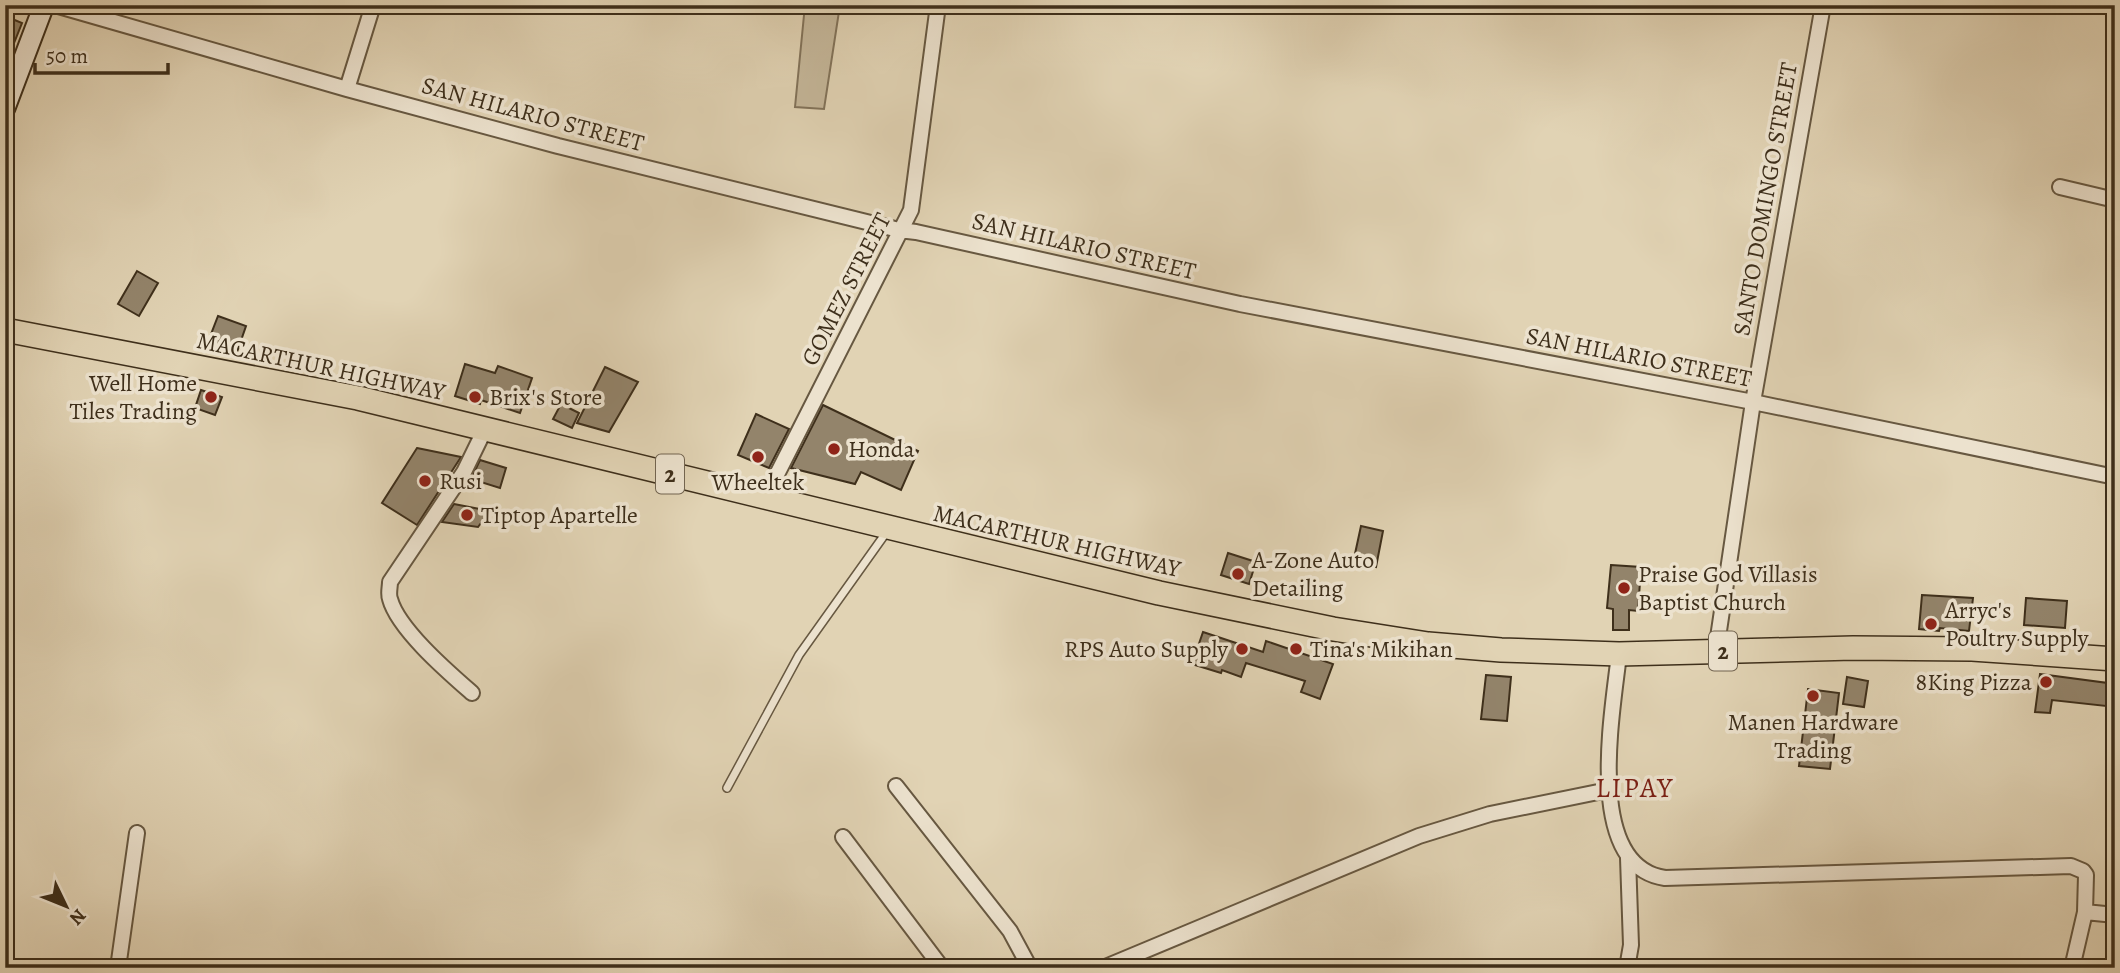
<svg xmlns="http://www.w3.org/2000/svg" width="2120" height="973" font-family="Alegreya,serif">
<rect width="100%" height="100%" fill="#e1d3b4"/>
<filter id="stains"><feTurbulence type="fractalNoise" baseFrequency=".00286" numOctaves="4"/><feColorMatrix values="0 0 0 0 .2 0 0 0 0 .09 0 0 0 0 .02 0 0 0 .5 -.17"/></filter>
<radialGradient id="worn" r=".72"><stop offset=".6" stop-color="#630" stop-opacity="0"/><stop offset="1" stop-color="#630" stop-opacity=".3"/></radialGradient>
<path fill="#c5b79a" stroke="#82735a" stroke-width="2" d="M805,5H840L824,109L795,107Z"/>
<path fill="#93846b" stroke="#3e2f1b" stroke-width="2" d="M5,16L22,23L6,63H5Z
M137,271L158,283L139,316L118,304Z
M218,316L246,326L237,352L208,342Z
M465,364L495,373L498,366L532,378L520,413L481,400L480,404L455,396Z
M605,367L638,382L609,432L577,423Z
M201,390L222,397L215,415L195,408Z
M561,404L579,413L572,428L553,419Z
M823,405L918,451L901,490L861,472L855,484L791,468Z
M756,414L789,429L769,468L738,455Z
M417,448L461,457L417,525L382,503Z
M480,460L506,468L500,488L471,479Z
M454,504L490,511L478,527L442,522Z
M1361,526L1383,531L1376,567L1353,563Z
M1228,553L1256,562L1249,584L1221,575Z
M1611,565L1641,567L1638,611L1629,610V630H1613V609L1607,608Z
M1922,595L1973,598L1969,631L1940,628L1939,631L1919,629Z
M2026,598L2067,601L2065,628L2024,625Z
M1203,632L1263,652L1266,641L1333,664L1320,699L1301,692L1305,681L1246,663L1241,677L1222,670L1221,673L1192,664Z
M2040,674L2115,684V707L2052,700L2050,713L2035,712Z
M1486,675L1511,677L1507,721L1481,719Z
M1847,677L1868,681L1864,707L1843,704Z
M1808,689L1839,693L1830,769L1799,766Z"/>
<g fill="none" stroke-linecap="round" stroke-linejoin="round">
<defs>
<path id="service" d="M727,788L799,655L888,530"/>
<path id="minor" d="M55,5L347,89L558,146L899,230L916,232L1240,304L1753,402L2115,477
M347,89L373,5
M2060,187L2115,200
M765,498L911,210L938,5
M1716,651L1753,402L1823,5
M1619,654C1613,711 1583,866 1665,878L2071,866L2083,871L2086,875L2085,912L2115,915
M472,693C448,672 398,629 390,599C388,594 390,587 390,582L464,472L485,429
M896,786L1010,931L1030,968
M843,837L942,968
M118,968L137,833
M1103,968L1419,836L1490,814L1608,790
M1627,968L1631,945L1628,858
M2072,968L2085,912"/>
<path id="secondary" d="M5,108L44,5"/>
<path id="trunk" d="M5,330L358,398L1159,593L1333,629L1428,644L1501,650L1619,654L1853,648L1972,649L2115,659"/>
</defs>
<use href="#service" stroke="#675841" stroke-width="10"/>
<use href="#minor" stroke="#675841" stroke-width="18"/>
<use href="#secondary" stroke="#3e2f1b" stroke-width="23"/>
<use href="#trunk" stroke="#3e2f1b" stroke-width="26"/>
<use href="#service" stroke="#ece2ce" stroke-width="7"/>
<use href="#minor" stroke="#ece2ce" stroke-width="14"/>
<use href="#secondary" stroke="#ece2ce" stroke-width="19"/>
<use href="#trunk" stroke="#e1d3b4" stroke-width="23"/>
</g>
<g fill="#8f2418" stroke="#ece2ce" stroke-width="2.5">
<circle cx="211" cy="397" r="7"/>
<circle cx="475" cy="397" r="7"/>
<circle cx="834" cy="449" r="7"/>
<circle cx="758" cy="457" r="7"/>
<circle cx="425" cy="481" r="7"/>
<circle cx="467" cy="515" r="7"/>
<circle cx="1238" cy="574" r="7"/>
<circle cx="1624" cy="588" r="7"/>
<circle cx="1931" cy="624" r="7"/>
<circle cx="1242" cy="649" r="7"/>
<circle cx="1296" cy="649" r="7"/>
<circle cx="2046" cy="682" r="7"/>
<circle cx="1813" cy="696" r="7"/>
</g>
<g text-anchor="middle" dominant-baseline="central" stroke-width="7" stroke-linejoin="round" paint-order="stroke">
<g fill="#ece2ce" stroke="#726551" stroke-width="2">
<rect x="656" y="454.5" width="28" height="39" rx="5"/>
<rect x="1709" y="631.5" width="28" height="39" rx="5"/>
</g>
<g font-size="23" font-weight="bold" fill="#3e2f1b">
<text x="670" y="474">2</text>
<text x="1723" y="651">2</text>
</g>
<g font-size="24" fill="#3e2f1b" stroke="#ece2ce">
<text transform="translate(533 114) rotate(15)">SAN HILARIO STREET</text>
<text transform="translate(1765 199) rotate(-80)">SANTO DOMINGO STREET</text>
<text transform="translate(1084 246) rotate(13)">SAN HILARIO STREET</text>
<text transform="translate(846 289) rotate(-63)">GOMEZ STREET</text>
<text transform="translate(1639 357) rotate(11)">SAN HILARIO STREET</text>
<text transform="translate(321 366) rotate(12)">MACARTHUR HIGHWAY</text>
<text transform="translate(1057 541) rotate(13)">MACARTHUR HIGHWAY</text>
</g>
<g font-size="24" fill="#3e2f1b" stroke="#ece2ce" text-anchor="start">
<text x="197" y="383" text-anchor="end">Well Home<tspan x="197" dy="28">Tiles Trading</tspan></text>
<text x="489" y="397">Brix's Store</text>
<text x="848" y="449">Honda</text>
<text x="439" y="481">Rusi</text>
<text x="758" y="482" text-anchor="middle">Wheeltek</text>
<text x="481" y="515">Tiptop Apartelle</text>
<text x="1252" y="560">A-Zone Auto<tspan x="1252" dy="28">Detailing</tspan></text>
<text x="1638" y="574">Praise God Villasis<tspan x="1638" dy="28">Baptist Church</tspan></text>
<text x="1945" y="610">Arryc's<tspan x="1945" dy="28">Poultry Supply</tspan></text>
<text x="1228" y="649" text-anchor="end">RPS Auto Supply</text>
<text x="1310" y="649">Tina's Mikihan</text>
<text x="2032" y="682" text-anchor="end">8King Pizza</text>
<text x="1813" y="722" text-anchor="middle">Manen Hardware<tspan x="1813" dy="28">Trading</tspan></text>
</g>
<g font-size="28" letter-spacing="2" fill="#7a1f14" stroke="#ece2ce">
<text x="1635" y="788">LIPAY</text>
</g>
</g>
<rect width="2120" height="973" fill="none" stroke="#e1d3b4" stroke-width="28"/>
<rect x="7" y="7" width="2106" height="959" fill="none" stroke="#3e2f1b" stroke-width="3.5"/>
<rect x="14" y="14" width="2092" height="945" fill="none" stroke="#3e2f1b" stroke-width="2"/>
<g transform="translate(66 906) rotate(133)" stroke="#ece2ce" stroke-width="5" paint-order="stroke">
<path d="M0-5L12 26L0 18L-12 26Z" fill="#3e2f1b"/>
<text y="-10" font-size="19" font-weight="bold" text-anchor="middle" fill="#3e2f1b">N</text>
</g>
<path d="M35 63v10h133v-10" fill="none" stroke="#3e2f1b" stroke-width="3.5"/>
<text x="46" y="63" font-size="21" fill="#3e2f1b" stroke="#ece2ce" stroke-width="5" paint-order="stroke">50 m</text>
<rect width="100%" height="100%" filter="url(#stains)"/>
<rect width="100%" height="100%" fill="url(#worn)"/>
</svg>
